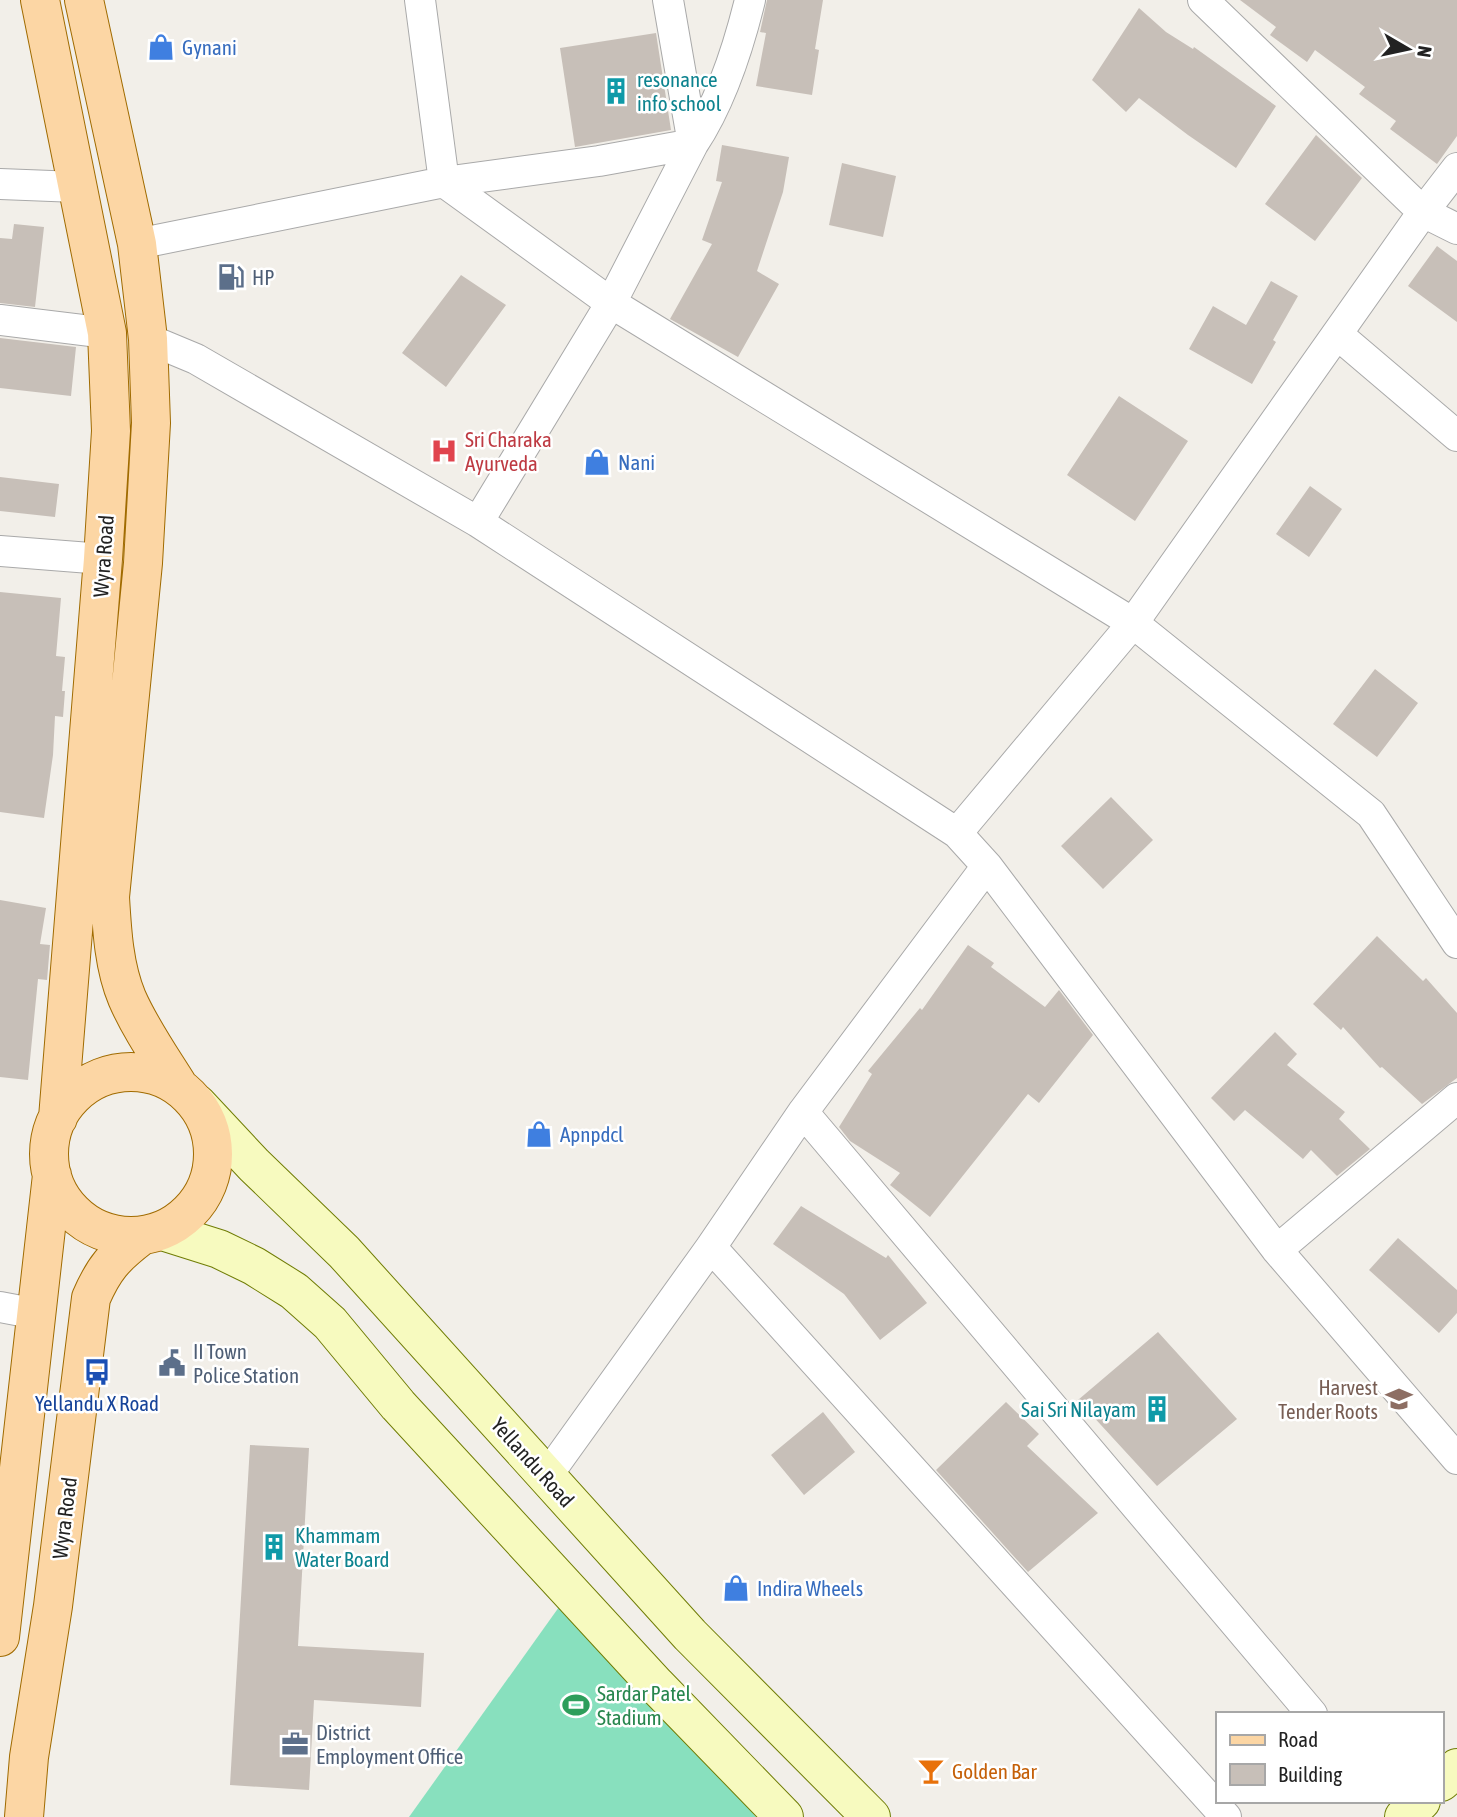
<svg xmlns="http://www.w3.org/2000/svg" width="1457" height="1817" font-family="'Asap Condensed',sans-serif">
<rect width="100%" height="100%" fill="#f2efe9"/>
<path fill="#88e0be" d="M569,1593L756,1817H409Z"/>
<path fill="#c7bfb8" d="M767,0H823L815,49L819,50L812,95L756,86L766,33L760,32Z
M1240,0H1457V136L1437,164L1390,129L1396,121L1359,94L1365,87L1315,50L1307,62L1270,35L1276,27Z
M1139,8L1166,32L1193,49L1194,47L1276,106L1236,168L1188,135L1139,98L1126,112L1092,80Z
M656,33L671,130L575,147L560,48Z
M1316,135L1362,178L1315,241L1265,204Z
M722,145L789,157L783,192L757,271L779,284L738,357L670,319L712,244L702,240L722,182L716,181Z
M842,163L896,176L883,237L829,225Z
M14,224L44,227L35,307L0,303V238L12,239Z
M1437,246L1457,261V322L1408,286Z
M461,275L506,305L446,387L402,353Z
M1271,281L1298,296L1273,340L1276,342L1252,384L1189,349L1213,306L1246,325Z
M0,338L76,347L71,396L0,388Z
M1119,396L1188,441L1135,521L1067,475Z
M0,477L59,484L55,517L0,511Z
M1310,486L1342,509L1309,557L1276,534Z
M0,592L61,598L56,656L65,657L62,691H65L63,717L55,716L53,755L44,818L0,812Z
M1375,669L1418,703L1377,757L1333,724Z
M1111,797L1153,840L1103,889L1061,846Z
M0,900L46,908L40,944L50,945L47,980L38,979L28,1080L0,1077Z
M1377,936L1423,981L1426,978L1457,1013V1078L1422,1104L1382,1067L1380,1068L1343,1027L1341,1030L1313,1004Z
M968,945L994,963L991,967L1045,1007L1059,990L1093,1035L1039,1103L1028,1094L930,1217L890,1185L900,1173L850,1141L839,1127L872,1074L868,1071L920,1008L922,1010Z
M1275,1032L1297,1054L1287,1065L1345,1112L1339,1119L1370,1149L1337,1176L1311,1150L1303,1159L1245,1110L1234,1121L1211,1098Z
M801,1206L886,1258L888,1255L927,1303L880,1340L844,1294L773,1244Z
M1398,1238L1457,1290V1313L1439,1333L1369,1270Z
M1158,1332L1237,1419L1157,1486L1078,1400Z
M1006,1402L1039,1434L1027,1446L1098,1513L1028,1572L936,1470Z
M823,1412L855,1452L804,1495L771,1455Z
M250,1445L309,1448L298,1646L424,1653L421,1707L314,1700L309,1790L230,1785Z"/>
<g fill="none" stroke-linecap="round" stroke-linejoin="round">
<defs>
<path id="street" d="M420,0L444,182L611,303L1133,623L1371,814L1457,943
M1203,0L1423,212L1457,229
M0,184L77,187
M137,244L444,182L599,161L693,144C721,102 738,49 750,0
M0,320L107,333
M1337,334L1457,436
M148,339L196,359L478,522L957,833L987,866L1277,1250L1457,1459
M478,522L611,303L693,144L668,0
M0,551L103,559
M957,833L1133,623L1423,212L1457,168
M803,1112L1312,1714
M711,1247L1226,1817
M1277,1250L1457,1098
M0,1307L37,1314
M546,1477L711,1247L803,1112L987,866"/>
<path id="secondary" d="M197,1104L254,1165L344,1252L690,1635L871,1817
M162,1231L219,1249L254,1266L294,1291L330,1323L398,1405L656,1685L784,1817
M1441,1782L1457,1768
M1404,1817L1421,1801"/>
<path id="primary" d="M40,0L107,333L111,431L103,559L58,1118
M84,0L137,244L148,339L151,423L143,563L110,897C112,931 114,967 127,998C141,1030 161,1058 179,1087
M49 1154a82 82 0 1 1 164 0a82 82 0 1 1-164 0Z
M0,1637L52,1175
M24,1817L29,1757L53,1606L91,1298C104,1268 114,1257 140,1237"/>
</defs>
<use href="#street" stroke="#a9a9a9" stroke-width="32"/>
<use href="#secondary" stroke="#707d05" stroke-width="40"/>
<use href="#primary" stroke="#a06b00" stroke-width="40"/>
<use href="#street" stroke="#fff" stroke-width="30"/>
<use href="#secondary" stroke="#f7fabf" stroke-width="38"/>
<use href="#primary" stroke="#fcd6a4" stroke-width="38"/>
</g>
<defs>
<symbol id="shop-bare" viewBox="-9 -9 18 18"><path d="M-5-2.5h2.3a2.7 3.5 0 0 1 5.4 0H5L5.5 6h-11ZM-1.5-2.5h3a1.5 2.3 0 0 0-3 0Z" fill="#3f7fe0" stroke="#fff" stroke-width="2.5" paint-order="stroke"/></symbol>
<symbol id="building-bare" viewBox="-9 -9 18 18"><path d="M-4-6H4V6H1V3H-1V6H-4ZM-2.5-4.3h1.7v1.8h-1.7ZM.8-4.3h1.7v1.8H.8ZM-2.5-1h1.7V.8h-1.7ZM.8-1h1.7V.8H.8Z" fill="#0f9aa8" stroke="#fff" stroke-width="2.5" paint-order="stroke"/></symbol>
<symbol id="fuel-bare" viewBox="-9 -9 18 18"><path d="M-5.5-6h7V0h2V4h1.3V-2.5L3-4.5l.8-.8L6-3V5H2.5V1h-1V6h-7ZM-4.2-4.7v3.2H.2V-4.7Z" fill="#5c6f8a" stroke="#fff" stroke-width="2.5" paint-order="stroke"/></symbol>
<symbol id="hospital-bare" viewBox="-9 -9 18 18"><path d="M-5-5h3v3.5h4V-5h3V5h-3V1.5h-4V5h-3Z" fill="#e0444e" stroke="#fff" stroke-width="2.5" paint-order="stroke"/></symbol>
<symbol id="civic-bare" viewBox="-9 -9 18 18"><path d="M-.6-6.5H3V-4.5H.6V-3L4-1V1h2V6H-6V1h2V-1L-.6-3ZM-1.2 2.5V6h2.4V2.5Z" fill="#5c6f8a" stroke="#fff" stroke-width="2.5" paint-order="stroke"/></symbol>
<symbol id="bus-bare" viewBox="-9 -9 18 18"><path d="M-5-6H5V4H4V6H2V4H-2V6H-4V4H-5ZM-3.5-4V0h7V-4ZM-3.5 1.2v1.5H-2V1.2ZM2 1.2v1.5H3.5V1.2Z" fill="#1a4fb4" stroke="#fff" stroke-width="2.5" paint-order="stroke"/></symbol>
<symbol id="school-bare" viewBox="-9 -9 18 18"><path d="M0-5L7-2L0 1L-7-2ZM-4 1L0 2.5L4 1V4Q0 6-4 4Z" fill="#8d6e63" stroke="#fff" stroke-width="2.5" paint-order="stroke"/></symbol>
<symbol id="stadium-bare" viewBox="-9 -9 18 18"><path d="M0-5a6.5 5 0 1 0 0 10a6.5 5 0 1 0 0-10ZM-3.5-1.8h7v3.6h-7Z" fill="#2e9e5b" stroke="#fff" stroke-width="2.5" paint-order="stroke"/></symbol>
<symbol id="office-bare" viewBox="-9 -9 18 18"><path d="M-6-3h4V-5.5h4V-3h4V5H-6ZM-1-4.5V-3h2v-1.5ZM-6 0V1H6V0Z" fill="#5c6f8a" stroke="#fff" stroke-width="2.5" paint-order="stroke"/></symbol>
<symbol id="bar-bare" viewBox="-9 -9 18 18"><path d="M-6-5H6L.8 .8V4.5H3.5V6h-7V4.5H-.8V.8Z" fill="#e8710a" stroke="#fff" stroke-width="2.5" paint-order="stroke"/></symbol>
</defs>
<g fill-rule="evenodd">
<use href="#shop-bare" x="142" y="28" width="38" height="38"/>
<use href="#building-bare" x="597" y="72" width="38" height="38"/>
<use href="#fuel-bare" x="212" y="258" width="38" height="38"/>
<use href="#hospital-bare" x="425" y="432" width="38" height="38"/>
<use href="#shop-bare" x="578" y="443" width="38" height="38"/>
<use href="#shop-bare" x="520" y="1115" width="38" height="38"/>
<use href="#civic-bare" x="153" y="1344" width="38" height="38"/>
<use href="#bus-bare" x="78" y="1353" width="38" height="38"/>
<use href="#school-bare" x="1380" y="1380" width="38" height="38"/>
<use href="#building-bare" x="1138" y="1390" width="38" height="38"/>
<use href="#building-bare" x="255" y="1528" width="38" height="38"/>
<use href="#shop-bare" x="717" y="1569" width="38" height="38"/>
<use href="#stadium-bare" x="557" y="1686" width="38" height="38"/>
<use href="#office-bare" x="276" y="1725" width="38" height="38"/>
<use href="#bar-bare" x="912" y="1752" width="38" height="38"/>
</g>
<g text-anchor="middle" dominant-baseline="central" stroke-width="5" stroke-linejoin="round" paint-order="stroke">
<g font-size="21" fill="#366cbe" stroke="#fff" text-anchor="start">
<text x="182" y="47">Gynani</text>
<text x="618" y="462">Nani</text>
<text x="560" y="1134">Apnpdcl</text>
<text x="757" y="1588">Indira Wheels</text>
</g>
<g font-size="21" fill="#0d838f" stroke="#fff" text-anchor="start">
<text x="637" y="79">resonance<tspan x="637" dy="24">info school</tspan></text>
<text x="1136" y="1409" text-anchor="end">Sai Sri Nilayam</text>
<text x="295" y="1535">Khammam<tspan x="295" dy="24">Water Board</tspan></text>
</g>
<g font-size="21" fill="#4e5e75" stroke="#fff" text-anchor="start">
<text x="252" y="277">HP</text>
<text x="193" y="1351">II Town<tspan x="193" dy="24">Police Station</tspan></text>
<text x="316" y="1732">District<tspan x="316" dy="24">Employment Office</tspan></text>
</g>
<g font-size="21" fill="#be3a42" stroke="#fff" text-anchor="start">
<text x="465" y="439">Sri Charaka<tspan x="465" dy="24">Ayurveda</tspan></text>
</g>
<g font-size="21" fill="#222" stroke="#fff">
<text transform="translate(103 556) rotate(-86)">Wyra Road</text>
<text transform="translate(533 1462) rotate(48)">Yellandu Road</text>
<text transform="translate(64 1518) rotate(-83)">Wyra Road</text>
</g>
<g font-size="21" fill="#785e54" stroke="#fff" text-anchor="end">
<text x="1378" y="1387">Harvest<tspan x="1378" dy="24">Tender Roots</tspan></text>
</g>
<g font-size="21" fill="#164399" stroke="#fff">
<text x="97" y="1403">Yellandu X Road</text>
</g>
<g font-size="21" fill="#27864d" stroke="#fff" text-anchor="start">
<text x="597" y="1693">Sardar Patel<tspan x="597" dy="24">Stadium</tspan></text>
</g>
<g font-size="21" fill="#c56008" stroke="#fff" text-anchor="start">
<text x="952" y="1771">Golden Bar</text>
</g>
</g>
<rect x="1216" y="1712" width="228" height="91" fill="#ffffff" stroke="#a7a7a7" stroke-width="2"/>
<rect x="1230" y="1735" width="35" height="10" fill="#fcd6a4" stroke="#a7a7a7" stroke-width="2"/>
<text x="1278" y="1747" font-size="21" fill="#222222">Road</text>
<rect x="1230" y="1764" width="35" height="21" fill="#c7bfb8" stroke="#a7a7a7" stroke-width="2"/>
<text x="1278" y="1782" font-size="21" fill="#222222">Building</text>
<g transform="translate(1408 49) rotate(99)" stroke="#ffffff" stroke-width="5" paint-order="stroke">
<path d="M0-5L12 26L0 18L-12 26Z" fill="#222222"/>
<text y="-10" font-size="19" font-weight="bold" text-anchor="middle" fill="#222222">N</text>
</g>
</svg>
